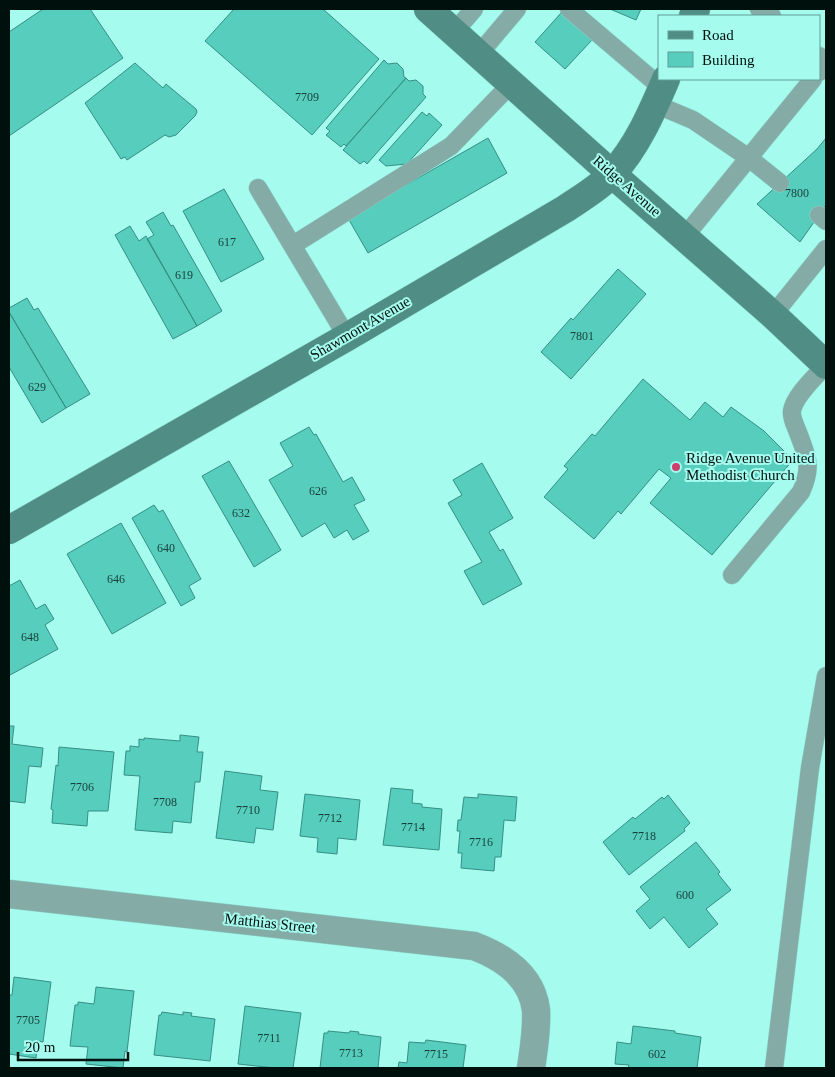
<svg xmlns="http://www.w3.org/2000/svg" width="835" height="1077" font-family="Georgia,serif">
<rect width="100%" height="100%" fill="#a4fbee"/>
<path fill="#57cdbd" stroke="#358f84" d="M43,9H90L123,58L9,136V32Z
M234,9H323L379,59L312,135L205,41Z
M610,9H641L636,20Z
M561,13L592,40L565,69L535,42Z
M384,60L388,64L397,63L403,69L404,77L406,78L346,146L344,144L341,147L326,135L330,131L326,128Z
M135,63L163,88L166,84L196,109L197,112L195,116L176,135L169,137L165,135L127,160L125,157L121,159L85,103Z
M406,78L409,81L416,80L423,86V94L426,97L367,164L364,161L360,164L343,150Z
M422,112L427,116L429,113L442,125L407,164L386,166L379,160Z
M488,138L507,173L368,253L348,218Z
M826,138V205L800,242L757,204L817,149Z
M224,189L264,259L221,282L183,211Z
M163,212L171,226L173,225L222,311L197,326L147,239L154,235L146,222Z
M130,226L139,241L146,236L197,326L173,339L115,235Z
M618,269L646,294L571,379L541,352L571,318L573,320Z
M27,298L34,310L38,308L90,394L66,408L9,312V308Z
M9,312L66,408L42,423L9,367Z
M643,379L690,420L705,402L723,417L731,407L764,431L793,460L712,555L650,503L671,478L659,469L621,514L618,511L594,539L544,497L568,469L564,466L592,434L595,436Z
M309,427L314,435L316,434L343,482L352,477L365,500L354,505L369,531L353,540L347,530L334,538L325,523L302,537L269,480L293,466L280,443Z
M229,461L281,550L254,567L202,476Z
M482,463L513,518L489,532L500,551L503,549L522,584L483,605L464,571L482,562L448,503L462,495L453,480Z
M154,505L159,512L163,510L201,579L189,586L195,598L181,606L132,518Z
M121,523L166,603L112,634L67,554Z
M20,580L36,609L45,604L54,619L45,625L58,649L10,675L9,672V586Z
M9,726H14L12,744L43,748L41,767L29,766L25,803L9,801Z
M180,735L199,737L197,752H203L200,782H195L191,823L173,821L172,833L135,830L140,776L124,775L126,751H130V746L139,747V739L144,740V738L180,741Z
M59,747L114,752L108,811H88L87,826L52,823L53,810L51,809L56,765L58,766Z
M225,771L262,776L260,790L278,792L273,830L256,828L254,843L216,838Z
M391,788L413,790L412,803L422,804V807L442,809L439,850L383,845Z
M305,794L360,800L356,840L338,838L337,854L317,852L318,838L300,836Z
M478,794L517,797L515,821L504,820L501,857H495L494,871L461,868L462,853H458L460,831H457L458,820H461L464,797L478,798Z
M668,795L690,823L684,829L685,831L629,875L603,842L633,817L635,819L662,797L664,799Z
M696,842L720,872L718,874L731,890L706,909L718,924L689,948L664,917L650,929L636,911L650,899L640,887Z
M14,977L51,982L43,1042L38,1041L36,1058L9,1054V998L10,995H12Z
M96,987L134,991L127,1052L125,1051L123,1068L86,1064L88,1047L70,1046L75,1005H78V1002L94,1004Z
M245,1006L301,1013L293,1068H275L238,1064Z
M162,1012L183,1015V1012L192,1013L191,1016L215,1019L210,1061L154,1055L159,1015H161Z
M633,1026L675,1031V1033L701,1037L697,1068H628L629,1065L615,1064L617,1042L631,1044Z
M328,1031L349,1033L350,1031L359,1032L358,1034L381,1037L378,1068H320L324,1033H328Z
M426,1040L466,1045L463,1068H398L399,1062L407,1063L409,1042L425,1043Z"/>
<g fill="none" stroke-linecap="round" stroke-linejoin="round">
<defs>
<path id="lane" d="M569,9L662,88
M759,9L772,16
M454,32L474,9
M479,54L517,9
M819,56L826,62L819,72
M655,104L693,120L749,158L780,183
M258,188L347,337
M819,215L826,221
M685,236L813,79
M293,245L451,146L512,83
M773,315L826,249
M732,575L801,492C813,466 807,456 797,430C795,425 791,417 792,411C794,396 816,376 826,365
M774,1068L810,768L826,676"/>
<path id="street" d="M9,894L474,946C503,957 532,976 536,1010C537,1029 534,1049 531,1068"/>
<path id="secondary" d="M428,9L612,174L773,315L826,365
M693,16L696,9
M9,530L347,337L565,209C581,198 599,188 612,174C637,147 652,112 666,79"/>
</defs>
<use href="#lane" stroke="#8ad5ca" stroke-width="19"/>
<use href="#street" stroke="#8ad5ca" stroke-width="29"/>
<use href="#secondary" stroke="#8ad5ca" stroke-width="29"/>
<use href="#lane" stroke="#84aba5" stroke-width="18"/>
<use href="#street" stroke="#84aba5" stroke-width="28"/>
<use href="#secondary" stroke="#508d84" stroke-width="28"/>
</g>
<circle fill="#cb3e6e" stroke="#a4fbee" stroke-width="2" cx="676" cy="467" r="5"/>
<g text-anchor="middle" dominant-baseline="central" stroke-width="4" stroke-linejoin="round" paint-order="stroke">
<g font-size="12" fill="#163f39">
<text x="307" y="97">7709</text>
<text x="797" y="193">7800</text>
<text x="227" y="242">617</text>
<text x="184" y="275">619</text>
<text x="582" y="336">7801</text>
<text x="37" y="387">629</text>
<text x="318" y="491">626</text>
<text x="241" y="513">632</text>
<text x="166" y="548">640</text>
<text x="116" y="579">646</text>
<text x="30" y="637">648</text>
<text x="82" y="787">7706</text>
<text x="165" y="802">7708</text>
<text x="248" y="810">7710</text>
<text x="330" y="818">7712</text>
<text x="413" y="827">7714</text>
<text x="644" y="836">7718</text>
<text x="481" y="842">7716</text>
<text x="685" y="895">600</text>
<text x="28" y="1020">7705</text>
<text x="269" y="1038">7711</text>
<text x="351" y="1053">7713</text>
<text x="436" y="1054">7715</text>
<text x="657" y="1054">602</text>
</g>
<g font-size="15" fill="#00100d" stroke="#a4fbee">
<text transform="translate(627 186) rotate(41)">Ridge Avenue</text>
<text transform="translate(360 328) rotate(-30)">Shawmont Avenue</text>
<text transform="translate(270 923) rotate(6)">Matthias Street</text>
</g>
<g font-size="15" fill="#00100d" stroke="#a4fbee" text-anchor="start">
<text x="686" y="458">Ridge Avenue United<tspan x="686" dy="17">Methodist Church</tspan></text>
</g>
</g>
<rect width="835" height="1077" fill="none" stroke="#00100d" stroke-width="20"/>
<rect x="658" y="15" width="162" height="65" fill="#a4fbee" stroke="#629d94"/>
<rect x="668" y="31" width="25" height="8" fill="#508d84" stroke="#629d94"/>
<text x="702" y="40" font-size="15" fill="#00100d">Road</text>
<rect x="668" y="52" width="25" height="15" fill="#57cdbd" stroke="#629d94"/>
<text x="702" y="65" font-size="15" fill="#00100d">Building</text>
<path d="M18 1052v8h110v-8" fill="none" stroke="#00100d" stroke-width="2.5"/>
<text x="25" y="1052" font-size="15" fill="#00100d" stroke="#a4fbee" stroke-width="4" paint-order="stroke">20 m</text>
</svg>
